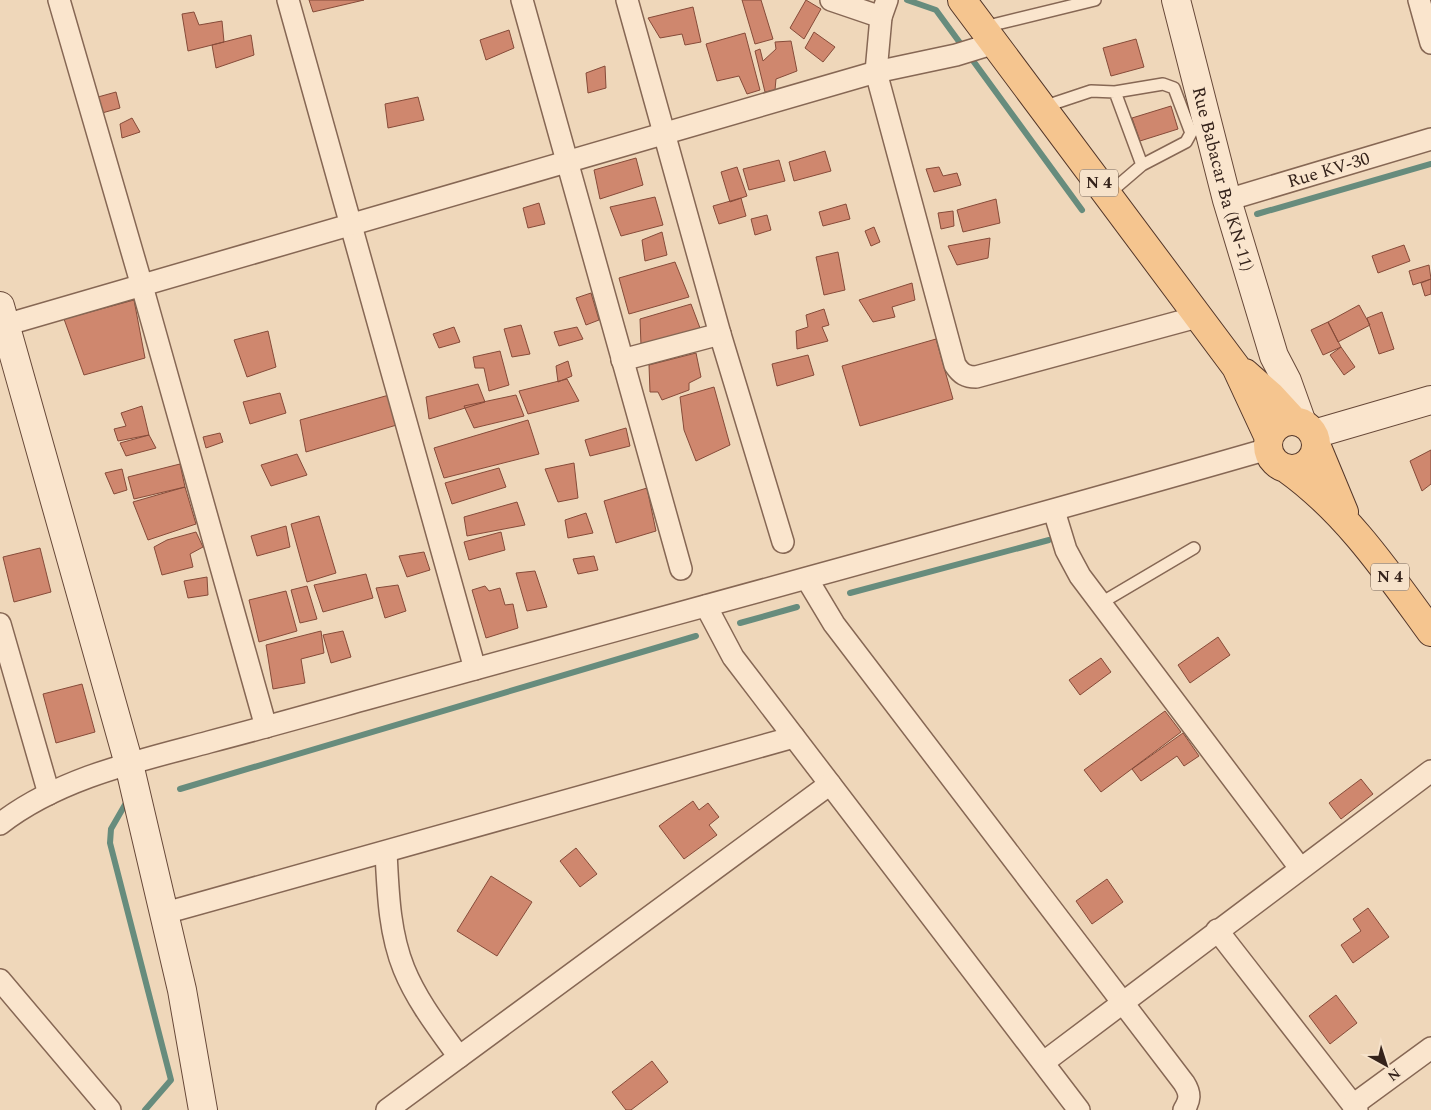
<svg xmlns="http://www.w3.org/2000/svg" width="1431" height="1110" font-family="Spectral,serif">
<rect width="100%" height="100%" fill="#efd7ba"/>
<g fill="none" stroke-linecap="round" stroke-linejoin="round">
<path stroke="#678c7d" stroke-width="6" d="M907,0L936,10L1082,210
M1257,214L1431,164
M850,593L1049,540
M740,623L797,607
M180,789L696,636
M126,803L111,829L110,843L171,1080L145,1110"/>
</g>
<path fill="#cf876e" stroke="#864b39" d="M309,0H364L313,12Z
M742,0H761L773,39L755,44Z
M806,0L821,9L804,39L790,28Z
M693,7L701,42L685,45L682,34L660,38L648,18Z
M194,12L199,25L222,21L224,42L188,51L182,14Z
M509,30L514,48L486,60L480,40Z
M814,32L835,47L823,62L805,48Z
M745,33L760,90L747,94L739,76L717,81L706,44Z
M251,35L254,55L216,68L212,45Z
M1136,39L1144,67L1111,76L1103,48Z
M791,41L797,71L776,79L775,90L765,92L755,51L760,49L763,61L776,49L775,42Z
M605,66L606,88L588,93L586,73Z
M116,92L120,108L102,113L98,97Z
M418,97L424,120L388,128L385,104Z
M1171,106L1178,129L1140,141L1132,118Z
M132,118L140,132L122,138L120,124Z
M825,151L831,171L794,181L789,162Z
M636,158L643,185L600,199L594,170Z
M779,160L785,181L749,190L743,169Z
M737,167L747,196L730,202L721,172Z
M939,167L943,176L957,173L961,185L934,192L926,169Z
M655,197L663,225L621,236L610,207Z
M741,198L746,216L719,224L713,206Z
M996,199L1000,223L963,232L957,210Z
M539,203L545,224L528,228L523,208Z
M846,204L850,219L823,226L819,212Z
M953,211L954,226L941,229L938,213Z
M767,215L771,230L755,235L751,219Z
M874,227L880,242L871,246L865,231Z
M662,232L667,255L645,261L642,240Z
M990,238L988,258L957,265L948,246Z
M1404,245L1410,261L1378,273L1372,256Z
M838,252L845,290L824,295L816,257Z
M675,262L689,297L629,314L619,278Z
M1429,265L1431,279L1413,285L1409,271Z
M1431,279V294L1425,296L1421,283Z
M912,283L915,300L892,307L895,317L873,322L859,300Z
M591,293L599,320L586,325L576,298Z
M134,300L145,358L84,375L64,319Z
M691,304L700,328L641,345L640,319Z
M1359,305L1370,325L1338,342L1328,322Z
M824,309L829,325L822,327L828,341L797,349L796,331L808,327L806,315Z
M1382,312L1394,349L1379,354L1367,318Z
M1328,322L1341,347L1323,355L1311,330Z
M521,325L530,354L512,357L504,329Z
M454,327L460,342L439,348L433,334Z
M577,327L583,339L559,346L554,332Z
M268,331L276,367L247,377L234,340Z
M936,339L953,399L860,426L842,366Z
M1341,347L1355,367L1344,375L1330,355Z
M500,351L509,385L489,391L484,368H475L473,357Z
M696,353L701,377L689,383V390L662,400L658,392H650L649,365Z
M808,355L814,375L777,386L772,364Z
M568,361L572,376L558,382L556,366Z
M567,379L579,401L528,414L519,391Z
M478,384L485,402L429,419L426,397Z
M714,387L730,445L696,461L684,430L680,397Z
M280,393L286,413L250,424L243,402Z
M389,395L400,424L306,452L300,420Z
M516,395L524,416L474,428L464,406Z
M142,406L149,435L118,441L114,429L126,426L121,413Z
M528,420L539,454L444,478L434,448Z
M626,428L630,446L590,456L585,440Z
M220,433L223,442L206,448L203,437Z
M149,435L156,448L126,456L120,443Z
M1431,450V484L1422,491L1410,461Z
M297,454L307,475L271,486L261,465Z
M574,463L578,498L558,502L545,469Z
M180,464L185,487L134,499L128,477Z
M499,468L506,487L452,504L445,483Z
M122,469L127,490L114,494L105,473Z
M185,487L196,524L148,540L133,502Z
M647,488L656,531L616,543L604,501Z
M517,502L525,525L467,536L464,517Z
M586,513L593,533L568,538L565,520Z
M319,516L336,573L307,582L291,524Z
M286,526L290,547L257,556L251,536Z
M196,532L203,547L190,554L193,567L162,575L154,547L167,540Z
M501,532L505,550L469,560L464,542Z
M40,548L51,592L14,602L3,557Z
M424,552L430,570L407,577L399,556Z
M594,556L598,570L578,574L573,559Z
M535,571L547,607L527,611L516,573Z
M366,574L373,598L323,612L314,585Z
M207,577L208,595L188,598L184,581Z
M398,585L406,611L385,618L376,588Z
M307,586L317,619L300,623L291,590Z
M485,586L489,591L500,588L505,605L513,604L518,628L486,638L472,590Z
M286,591L297,631L259,642L249,600Z
M321,631L324,653L301,659L305,683L273,689L266,645Z
M343,631L351,657L331,663L323,635Z
M1218,637L1230,655L1190,683L1178,665Z
M1101,658L1111,672L1080,695L1069,680Z
M82,684L95,732L56,743L43,694Z
M1165,711L1181,732L1101,792L1084,770Z
M1183,733L1199,756L1184,766L1177,756L1141,781L1132,769Z
M1361,779L1373,794L1341,819L1329,803Z
M693,801L699,810L708,803L719,817L709,825L717,835L684,859L659,826Z
M576,848L597,874L580,887L560,861Z
M491,876L532,902L497,956L457,931Z
M1107,879L1123,902L1092,924L1076,901Z
M1368,908L1389,937L1353,963L1341,945L1361,931L1353,919Z
M1336,995L1357,1023L1330,1044L1309,1016Z
M652,1061L668,1082L631,1110H626L612,1092Z"/>
<g fill="none" stroke-linecap="round" stroke-linejoin="round">
<defs>
<path id="lane" d="M984,27L1095,0
M1115,92L1142,165
M1043,107L1091,91L1115,92L1163,84L1174,88L1191,133L1186,142L1142,165L1107,195
M1101,603L1194,548"/>
<g id="street">
<path d="M59,0L142,286L266,727"/>
<path d="M288,0L475,669"/>
<path d="M522,0L681,569"/>
<path d="M627,0L720,334L783,542"/>
<path d="M831,0L881,17"/>
<path d="M887,0L881,17L876,72L955,365C961,374 966,377 976,377L1197,317"/>
<path d="M1419,0L1431,43"/>
<path id="s1" d="M1227,200L1431,139"/>
<path d="M5,325L876,72L956,55L995,43"/>
<path d="M622,360L720,334"/>
<path d="M1054,511L1066,550L1080,576L1300,868"/>
<path d="M807,579L834,624L1184,1083C1191,1094 1190,1100 1184,1110"/>
<path d="M706,606L733,657L1079,1110"/>
<path d="M0,624L49,794"/>
<path d="M0,824C59,778 138,761 209,742C263,728 316,713 370,698C669,615 970,535 1268,449"/>
<path d="M386,852C388,891 389,932 404,969C417,1001 439,1029 459,1057"/>
<path d="M165,913L794,737"/>
<path d="M1217,930L1357,1110"/>
<path d="M0,980L110,1110"/>
<path d="M1044,1062L1431,771"/>
<path d="M1353,1105L1431,1048"/>
<path d="M387,1110L830,784"/>
</g>
<g id="secondary">
<path id="s2" d="M1176,0L1227,200L1274,356L1287,381L1302,423"/>
<path d="M0,306L129,764L182,990L203,1110"/>
<path d="M1314,434L1431,400"/>
</g>
<path id="primary" d="M962,0L1236,367L1269,438
M1245,373L1271,396L1294,421
M1268 445a24 24 0 1 1 48 0a24 24 0 1 1-48 0Z
M1317,447L1344,512
M1287,469C1347,512 1388,573 1431,632"/>
</defs>
<use href="#lane" stroke="#866754" stroke-width="14"/>
<use href="#street" stroke="#866754" stroke-width="24"/>
<use href="#secondary" stroke="#674838" stroke-width="30"/>
<use href="#primary" stroke="#533629" stroke-width="30"/>
<use href="#lane" stroke="#fae5cd" stroke-width="11"/>
<use href="#street" stroke="#fae5cd" stroke-width="21"/>
<use href="#secondary" stroke="#fae5cd" stroke-width="28"/>
<use href="#primary" stroke="#f5c58f" stroke-width="28"/>
</g>
<g text-anchor="middle" dominant-baseline="central" stroke-width="4" stroke-linejoin="round" paint-order="stroke">
<g fill="#f6e2ca" stroke="#6e5c4f" stroke-width="1">
<rect x="1080" y="169.5" width="38" height="27" rx="4"/>
<rect x="1371" y="563.5" width="38" height="27" rx="4"/>
</g>
<g font-size="16" font-weight="bold" fill="#34221a">
<text x="1099" y="183">N 4</text>
<text x="1390" y="577">N 4</text>
</g>
<g font-size="18" fill="#34221a" stroke="#f6e2ca">
<text stroke="none"><textPath href="#s1" startOffset="106">Rue KV-30</textPath></text>
<text stroke="none"><textPath href="#s2" startOffset="185">Rue Babacar Ba (KN-11)</textPath></text>
</g>
</g>
<g transform="translate(1386 1065) rotate(141)" stroke="#f6e2ca" stroke-width="4" paint-order="stroke">
<path d="M0-4L9 19L0 12L-9 19Z" fill="#34221a"/>
<text y="-8" font-size="14" font-weight="bold" text-anchor="middle" fill="#34221a">N</text>
</g>
</svg>
